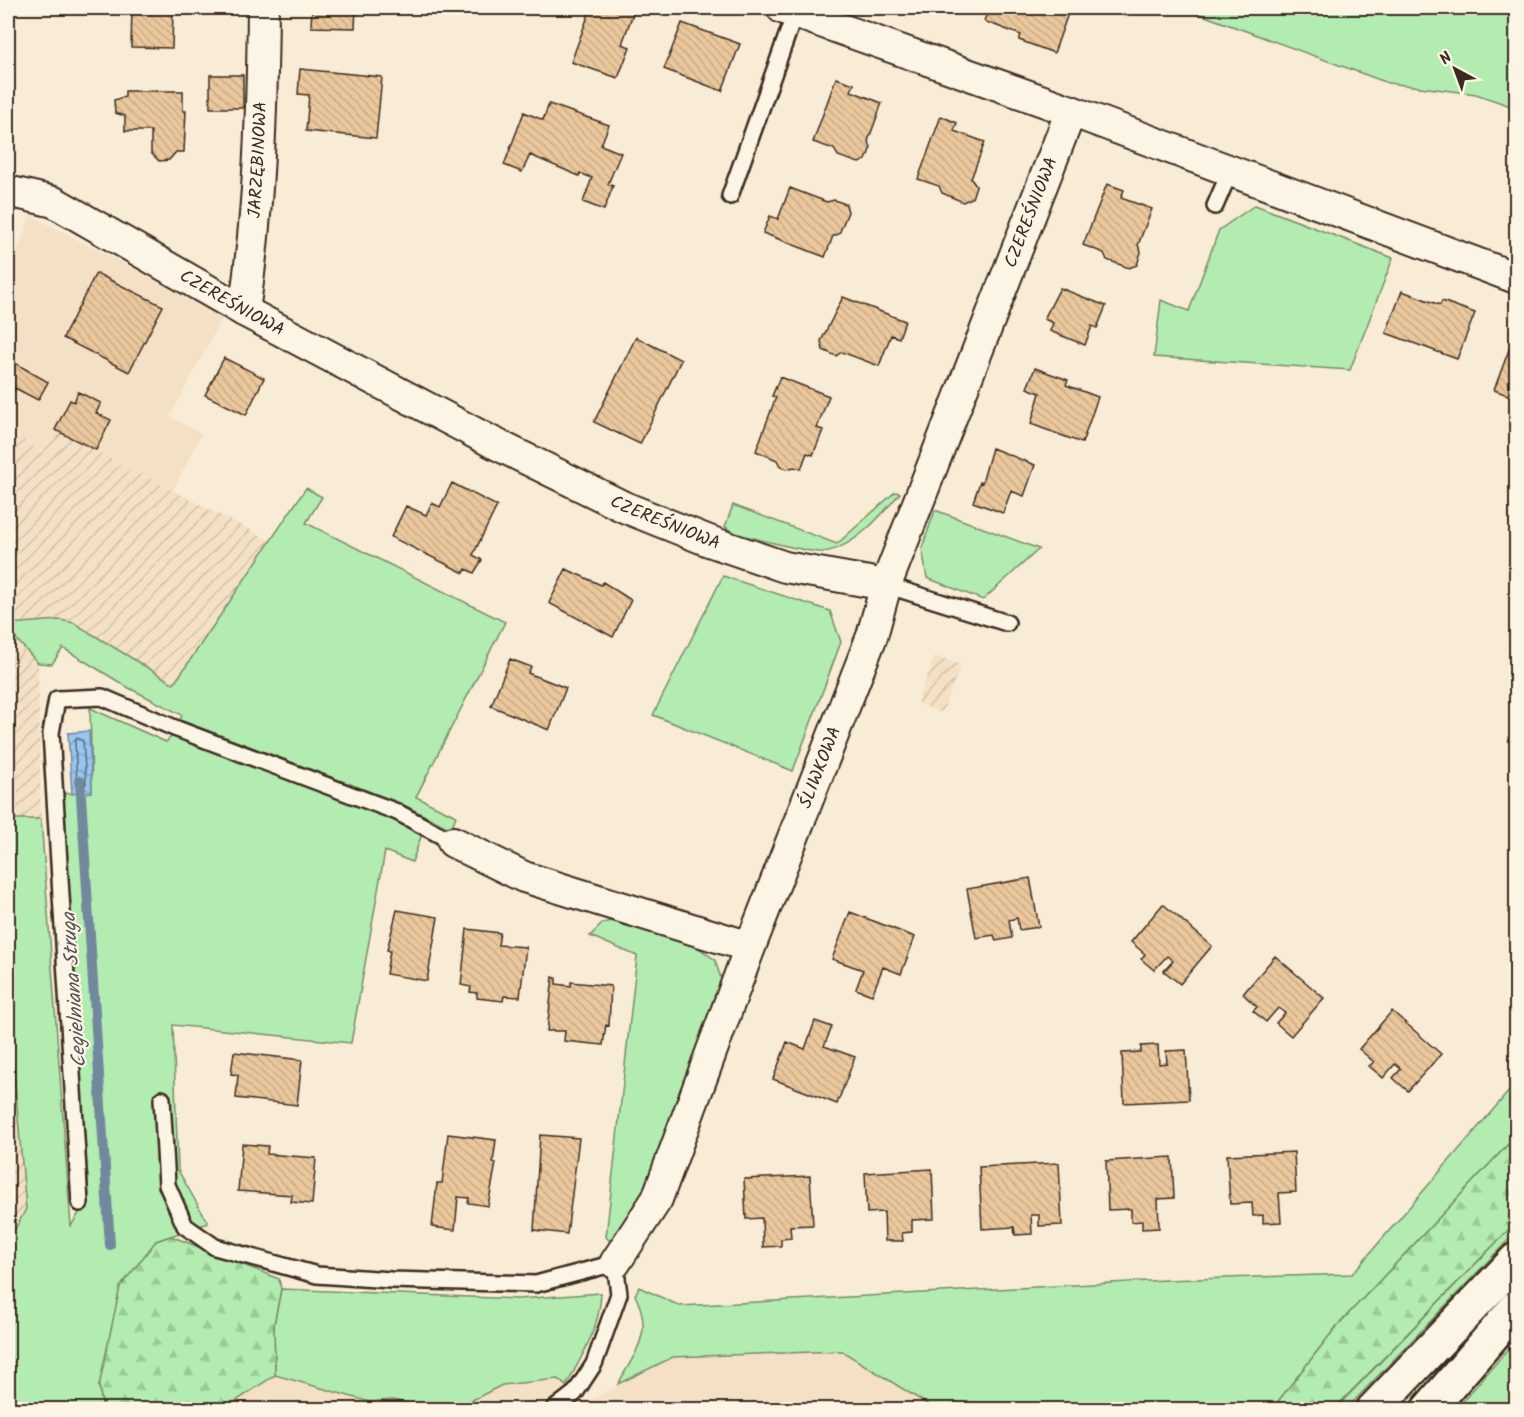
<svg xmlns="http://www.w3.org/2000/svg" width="1524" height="1417" font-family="Kalam,sans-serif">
<defs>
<pattern id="industrial-furrows" width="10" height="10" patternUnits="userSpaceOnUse" patternTransform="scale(1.5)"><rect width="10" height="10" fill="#f4e1c5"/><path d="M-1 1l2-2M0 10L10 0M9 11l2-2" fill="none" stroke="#d2c1a9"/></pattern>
<pattern id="forest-firs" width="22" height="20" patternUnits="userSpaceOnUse" patternTransform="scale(1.5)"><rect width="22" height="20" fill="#b2ecb0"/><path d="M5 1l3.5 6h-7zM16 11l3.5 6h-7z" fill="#9acb97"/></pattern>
<pattern id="water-waves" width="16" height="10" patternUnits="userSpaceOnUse" patternTransform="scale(1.5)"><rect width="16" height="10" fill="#96c6f2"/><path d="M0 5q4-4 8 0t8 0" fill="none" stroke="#82aacf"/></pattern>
<pattern id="building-back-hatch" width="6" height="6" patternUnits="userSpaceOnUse" patternTransform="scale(1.5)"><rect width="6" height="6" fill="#eac79c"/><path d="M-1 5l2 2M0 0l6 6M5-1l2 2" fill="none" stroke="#caab86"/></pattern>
</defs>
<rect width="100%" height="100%" fill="#f8ecd6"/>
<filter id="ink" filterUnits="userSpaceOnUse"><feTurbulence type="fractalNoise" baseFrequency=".0167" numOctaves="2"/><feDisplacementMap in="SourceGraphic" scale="12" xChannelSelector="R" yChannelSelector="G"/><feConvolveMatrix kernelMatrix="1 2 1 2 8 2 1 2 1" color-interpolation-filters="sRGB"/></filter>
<g filter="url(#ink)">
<path fill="#f4e1c5" d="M30,215L224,315L170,417L202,434L173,490L55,431L43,452L8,431V279Z
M842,1351L935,1409L455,1410L502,1385L559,1379L588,1401L673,1357Z
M275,1375L370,1402L393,1400L441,1409L224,1410Z"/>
<path fill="url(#industrial-furrows)" d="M55,430L270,540L174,684L74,623L60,620L8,624V431L43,452Z
M8,630L38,663L41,819H9L8,824Z
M935,656L961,665L942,713L917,703Z
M8,1003L26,1209L9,1243L8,1241Z"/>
<path fill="#b2ecb0" stroke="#768b67" stroke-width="1.5" d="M1183,8H1516V108L1476,94L1388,83Z
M1255,205L1393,258L1350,370L1154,357L1161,300L1189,311L1219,230Z
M306,488L322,497L306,523L505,622L416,797L456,816L451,829L400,803L180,720L182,715L129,688L63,648L52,664L38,663L8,630V624L60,620L74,623L174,684Z
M895,492L900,493C881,516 855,547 824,552C812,554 752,537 736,534L725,527L733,505L837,544Z
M935,510L1039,549L983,600L927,578L922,548Z
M723,576L830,611L841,642L793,771L653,715Z
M90,708L166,742L172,736L394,819L422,834L412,862L385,851L351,1043L173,1025L178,1170L208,1223L156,1241L99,1386L103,1409H8V1242L26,1209L8,1003V824L9,819H41L71,1226L89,1197L60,794L92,792Z
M620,919L691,942L715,960L724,988L635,1210L614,1245L606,1237L637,956L590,936L603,923Z
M1516,1083V1136L1337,1326L1272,1409H935L842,1351L673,1357L618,1384C636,1351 654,1332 635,1295L639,1287L680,1306L1166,1280L1352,1274Z
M1516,1222V1232L1354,1401L1346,1409L1334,1410Z
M281,1289L518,1299L601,1293C600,1327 582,1356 566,1386L558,1379L502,1385L455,1409L441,1410L393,1400L370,1402L275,1375L274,1324Z
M1516,1340V1409H1456Z"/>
<path fill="url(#forest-firs)" stroke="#768b67" stroke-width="1.5" d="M1516,1136V1222L1334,1409H1272L1337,1326Z
M171,1236L279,1279L281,1289L274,1324L275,1375L224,1409H103L99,1386L120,1287L156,1241Z"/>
<path fill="url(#water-waves)" stroke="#72889d" stroke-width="1.5" d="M89,731L92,792L72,794L68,733Z"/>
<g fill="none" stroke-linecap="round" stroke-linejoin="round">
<path stroke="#5f6873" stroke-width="1.5" d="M77,738L83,741L86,784L83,787L77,785L75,741Z"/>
<path stroke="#72889d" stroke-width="10" d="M80,781L110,1245"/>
</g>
<path fill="url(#building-back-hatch)" stroke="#3b2a1e" stroke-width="1.5" d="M132,8H173L172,48L131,47Z
M312,8H356L355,28L311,27Z
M591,8H635L622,44L630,47L618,78L571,62Z
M989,8H1070L1054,53L1019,40L1021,35L984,21Z
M682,23L740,44L722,91L664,69Z
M300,69L382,77L376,138L306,131L309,95L298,94Z
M210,75H243V108H210Z
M836,78L854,84L851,91L882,103L868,141L871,147L866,160L859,163L838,156L834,149L813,142Z
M125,91H183V111H186L184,152H176L169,160L159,161L151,153V131H125V116L115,113L114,100L125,97Z
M549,104L609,125L601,145L621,153L608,184L613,186L604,210L583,202L592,178L580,173L579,176L530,155L522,172L504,165L524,112L543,120Z
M941,116L957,123L954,131L985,142L971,179L976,186L972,198L963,202L942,193L939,186L918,179Z
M1107,184L1124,190L1121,198L1152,209L1138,245L1141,252L1137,265L1129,268L1107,260L1104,253L1083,245Z
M790,188L827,202L834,200L846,204L848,212L839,234L833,236L825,257L763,233L770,216L778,219Z
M96,273L163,306L129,372L63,338Z
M1060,288L1106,306L1097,328L1092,326L1085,345L1050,331L1053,323L1044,319Z
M1402,291L1440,305L1442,301L1475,313L1457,359L1386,333Z
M843,297L905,321L899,338L891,335L879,366L842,352L836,356L823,350L821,341Z
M636,337L681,360L640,444L594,422Z
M1510,347L1516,350V398L1494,390Z
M224,358L264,378L246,415L205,395Z
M8,359L48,382L38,400L15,388L8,402Z
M1035,368L1068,380L1066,385L1098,397L1082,443L1031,424L1040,393L1027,388Z
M780,377L829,396L817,428L823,430L813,455L807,453L801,469L794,467L787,469L780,466L777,460L756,451L776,397L772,396Z
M78,392L101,403L96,413L111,420L96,450L55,430L70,400L74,402Z
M992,448L1035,465L1024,496L1011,491L1003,513L973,502L980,482L982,483Z
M452,483L497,506L473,555L482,560L474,573L466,569L464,573L391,537L406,506L426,515L432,503L440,507Z
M566,569L601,585L603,582L631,600L613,637L549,603Z
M510,659L531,667L528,673L566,688L549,730L491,706Z
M1030,878L1039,927L1019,930L1017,918L1009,920L1012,938L996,941L994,935L976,938L967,889Z
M1163,904L1212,946L1180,984L1164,971L1173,961L1167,956L1154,970L1141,959L1145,954L1131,942Z
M397,910L438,917L427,981L386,974L390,951L387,950Z
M850,912L915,937L901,974L883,967L872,995L856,989L863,970L832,959Z
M467,929L500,933L498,945L526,947L520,997L504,996L503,1001L477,998V993L470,992L471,987L461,985Z
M1275,956L1324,998L1291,1036L1276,1023L1285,1013L1278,1008L1266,1022L1253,1011L1257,1007L1243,994Z
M553,977L556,978V984L571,986V982L611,986L609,1026L606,1025L603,1045L564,1041L565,1031H547Z
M1392,1011L1441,1054L1408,1091L1393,1078L1401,1069L1395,1064L1383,1078L1369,1066L1374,1062L1359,1049Z
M815,1021L832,1027L824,1046L855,1057L837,1104L773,1079L787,1042L805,1049Z
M1158,1045L1159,1064L1167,1063L1166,1051L1186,1050L1189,1100L1124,1103L1122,1053L1141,1052V1046Z
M234,1052L302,1060L297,1105L236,1098L238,1075L231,1074Z
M448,1134L496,1140L493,1162L496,1163L488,1206L468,1203L469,1198L458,1197L455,1230L432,1227L437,1183H442Z
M540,1135L579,1138L567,1234L534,1230Z
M242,1144L268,1146L267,1154L316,1158L312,1204L291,1202L292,1195L238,1191Z
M1294,1152L1296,1192L1279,1193L1281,1222L1263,1223V1215L1253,1216L1252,1203L1230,1204L1227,1155Z
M1172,1157L1174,1198L1158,1199L1159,1228L1142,1229V1221L1131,1222V1209L1108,1210L1106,1161Z
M1059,1163L1062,1225L1039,1226V1215H1031L1032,1234L1015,1235L1014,1227L982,1229L979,1167Z
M932,1169L934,1219L912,1220V1232L902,1233L903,1241H885L884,1212L867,1213L865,1173Z
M810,1176L813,1225L790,1226L791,1238L781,1239V1246L763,1247L762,1218L746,1219L744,1179Z"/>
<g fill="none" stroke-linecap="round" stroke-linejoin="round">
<defs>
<path id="lane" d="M730,196L795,13
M1215,206L1230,171
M886,585L1007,623
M162,1099L167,1185L185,1226L215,1247L317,1275L391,1280L536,1284L615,1263L619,1294L594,1364L575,1393L553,1410
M80,1203L51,733L57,699L102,697L177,729L397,812L453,842"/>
<g id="street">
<path d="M782,8L1071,111L1516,278"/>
<path id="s1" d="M8,191L54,202L244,311L492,442L624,507L709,541L785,567L886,585"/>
<path id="s2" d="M244,311C259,211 262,108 263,8"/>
<path d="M453,842L524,877L750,947"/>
<path id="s3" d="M615,1263L657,1199L750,947L872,636L886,585L1071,111"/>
</g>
<path id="primary" d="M1373,1410L1516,1260
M1428,1410L1516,1308"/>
</defs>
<use href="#lane" stroke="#3b2a1e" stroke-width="20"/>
<use href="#street" stroke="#3b2a1e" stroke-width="34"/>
<use href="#primary" stroke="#3b2a1e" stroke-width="38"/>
<use href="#lane" stroke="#fcf5e5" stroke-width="15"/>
<use href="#street" stroke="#fcf5e5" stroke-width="30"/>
<use href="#primary" stroke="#fcf5e5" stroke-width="33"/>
</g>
</g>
<g text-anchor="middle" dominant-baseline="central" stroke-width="4.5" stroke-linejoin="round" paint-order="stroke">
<g font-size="18" fill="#3b2a1e" stroke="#fcf5e5">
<text stroke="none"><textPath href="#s2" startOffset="152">JARZĘBINOWA</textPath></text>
<text stroke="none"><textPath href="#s3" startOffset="1132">CZEREŚNIOWA</textPath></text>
<text stroke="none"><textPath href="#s1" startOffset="252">CZEREŚNIOWA</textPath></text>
<text stroke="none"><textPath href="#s1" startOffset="738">CZEREŚNIOWA</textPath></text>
<text stroke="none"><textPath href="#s3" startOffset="538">ŚLIWKOWA</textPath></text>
</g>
<g font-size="20" font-style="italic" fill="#525153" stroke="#fcf5e5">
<text transform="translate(75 990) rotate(-94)">Cegielniana Struga</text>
</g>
</g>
<rect width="1524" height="1417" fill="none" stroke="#fcf5e5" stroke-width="30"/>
<rect x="15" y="15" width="1494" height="1387" fill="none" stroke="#3b2a1e" stroke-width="2" filter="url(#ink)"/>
<g transform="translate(1455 69) rotate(319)" stroke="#fcf5e5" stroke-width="4.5" paint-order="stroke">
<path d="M0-4.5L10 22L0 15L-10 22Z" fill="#3b2a1e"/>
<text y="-9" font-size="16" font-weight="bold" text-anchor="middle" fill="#3b2a1e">N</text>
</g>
</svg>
